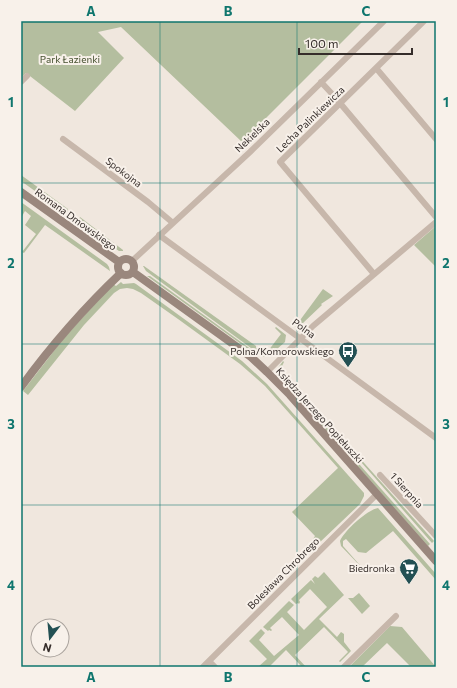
<svg xmlns="http://www.w3.org/2000/svg" width="457" height="688" font-family="Commissioner,sans-serif">
<rect width="100%" height="100%" fill="#f0e7de"/>
<path fill="#b4be9f" d="M21,21H363L242,142L121,27L98,32L124,58L75,111L26,73L21,78Z
M21,175L68,209L67,214L21,181Z
M21,202L107,264L109,267L110,271L45,225L24,253L22,252L36,234L25,225L31,216L25,211L21,218Z
M80,217L123,250V251H119L78,222Z
M436,226V267L414,245Z
M143,266H144L256,346V348L265,355L281,334L275,328L276,327L286,335L285,342L268,357H263L146,271Z
M147,276H150L252,350V352Z
M121,282L123,284L134,283L136,284L242,361L267,384L364,493V496L360,504L318,544L313,539L315,536L292,512L338,468L265,386L240,364L178,319L141,293L133,289L127,288L120,289L114,293L84,325L28,395L23,391L64,338L113,284L116,286Z
M323,289L333,296L321,304L322,305L303,323L295,327Z
M283,361L284,362L280,370L281,376L430,544L428,546L279,377L278,368Z
M348,445L434,541L432,543L347,446Z
M378,508L436,574V580L393,531L366,553L358,552L346,539L343,541V546L365,571L341,546L340,541C344,531 367,510 378,508Z
M324,572L344,595L319,619L337,637L341,632L344,634V642L351,651L340,662L339,661L348,652L324,627L295,655L306,667H302L286,650L269,667H258L267,659L249,641L261,629L265,633L259,640L274,656L299,635L282,617L270,628L272,630L271,631L269,630L268,631L263,627L289,601L294,605L287,612L304,630L327,607L310,589L299,600L300,602L299,604L298,603L296,604L291,599L311,580L315,584L312,579L315,576L318,578Z
M359,593L370,606L362,614L348,598H353Z
M390,626L402,627L436,667H411L387,643L362,667H349Z"/>
<g fill="none" stroke-linecap="round" stroke-linejoin="round">
<path stroke="#c7b7ab" stroke-width="6" d="M376,68L436,139
M21,82L27,76
M321,82L334,96L436,217
M63,139L148,202L173,223
M159,235L436,438
M132,261L250,152L384,21
M374,274L280,162L424,21
M267,372L313,326L436,222
M380,475L436,536
M209,661L215,667
M203,667L377,494
M344,667L396,616"/>
<path stroke="#9a877d" stroke-width="8" d="M21,192L119,262
M118 267a8 8 0 1 1 16 0a8 8 0 1 1-16 0Z
M133,272L251,357L267,372L290,395L436,561
M21,387C51,346 84,308 121,273"/>
</g>
<path fill="none" stroke="#0f766e" stroke-width="1" stroke-opacity="0.55" d="M160,21V667M297,21V667M21,183H436M21,344H436M21,505H436"/>
<defs>
<symbol id="bus-pin" viewBox="-11 -11 22 30"><path d="M0 17L-7.5 6A9.5 9.5 0 1 1 7.5 6Z" fill="#235053" stroke="#f8f1ea"/><path d="M-5-6H5V4H4V6H2V4H-2V6H-4V4H-5ZM-3.5-4V0h7V-4ZM-3.5 1.2v1.5H-2V1.2ZM2 1.2v1.5H3.5V1.2Z" fill="#fff"/></symbol>
<symbol id="supermarket-pin" viewBox="-11 -11 22 30"><path d="M0 17L-7.5 6A9.5 9.5 0 1 1 7.5 6Z" fill="#235053" stroke="#f8f1ea"/><path d="M-6-5.5h2.5l.6 2H6L4.5 2H-2.5L-4.4-4H-6ZM-1.5 3.2a1.3 1.3 0 1 0 .1 0ZM3 3.2a1.3 1.3 0 1 0 .1 0Z" fill="#fff"/></symbol>
</defs>
<g fill-rule="evenodd">
<use href="#bus-pin" x="337" y="340" width="22" height="30"/>
<use href="#supermarket-pin" x="398" y="557" width="22" height="30"/>
</g>
<g text-anchor="middle" dominant-baseline="central" stroke-width="4" stroke-linejoin="round" paint-order="stroke">
<g font-size="10" fill="#465130" stroke="#f8f1ea">
<text x="70" y="59">Park Łazienki</text>
</g>
<g font-size="10" fill="#352d2a" stroke="#f8f1ea">
<text transform="translate(310 119) rotate(-44)">Lecha Palinkiewicza</text>
<text transform="translate(252 135) rotate(-44)">Nekielska</text>
<text transform="translate(124 172) rotate(37)">Spokojna</text>
<text transform="translate(76 219) rotate(36)">Romana Dmowskiego</text>
<text transform="translate(304 328) rotate(36)">Polna</text>
<text transform="translate(320 415) rotate(48)">Księdza Jerzego Popiełuszki</text>
<text transform="translate(407 490) rotate(48)">1 Sierpnia</text>
<text transform="translate(283 573) rotate(-45)">Bolesława Chrobrego</text>
</g>
<g font-size="10" fill="#352d2a" stroke="#f8f1ea" text-anchor="end">
<text x="334" y="351">Polna/Komorowskiego</text>
<text x="395" y="568">Biedronka</text>
</g>
</g>
<rect width="457" height="688" fill="none" stroke="#f8f1ea" stroke-width="44"/>
<g transform="translate(50 638) rotate(196)"><circle r="19" fill="#f8f1ea" stroke="#aaa39d"/>
<path d="M0-3L7 15L0 10L-7 15Z" fill="#235053"/>
<text y="-6" font-size="11" font-weight="bold" text-anchor="middle" fill="#352d2a">N</text>
</g>
<path d="M299 48v6h113v-6" fill="none" stroke="#352d2a" stroke-width="2"/>
<text x="305" y="48" font-size="12" fill="#352d2a" stroke="#f8f1ea" stroke-width="3" paint-order="stroke">100 m</text>
<rect x="22" y="22" width="413" height="644" fill="none" stroke="#0f766e" stroke-width="1.5"/>
<g font-size="13" text-anchor="middle" font-weight="bold" fill="#0f766e">
<text x="91" y="16">A</text>
<text x="228" y="16">B</text>
<text x="366" y="16">C</text>
<text x="11" y="107">1</text>
<text x="446" y="107">1</text>
<text x="11" y="268">2</text>
<text x="446" y="268">2</text>
<text x="11" y="429">3</text>
<text x="446" y="429">3</text>
<text x="11" y="590">4</text>
<text x="446" y="590">4</text>
<text x="91" y="682">A</text>
<text x="228" y="682">B</text>
<text x="366" y="682">C</text>
</g>
</svg>
